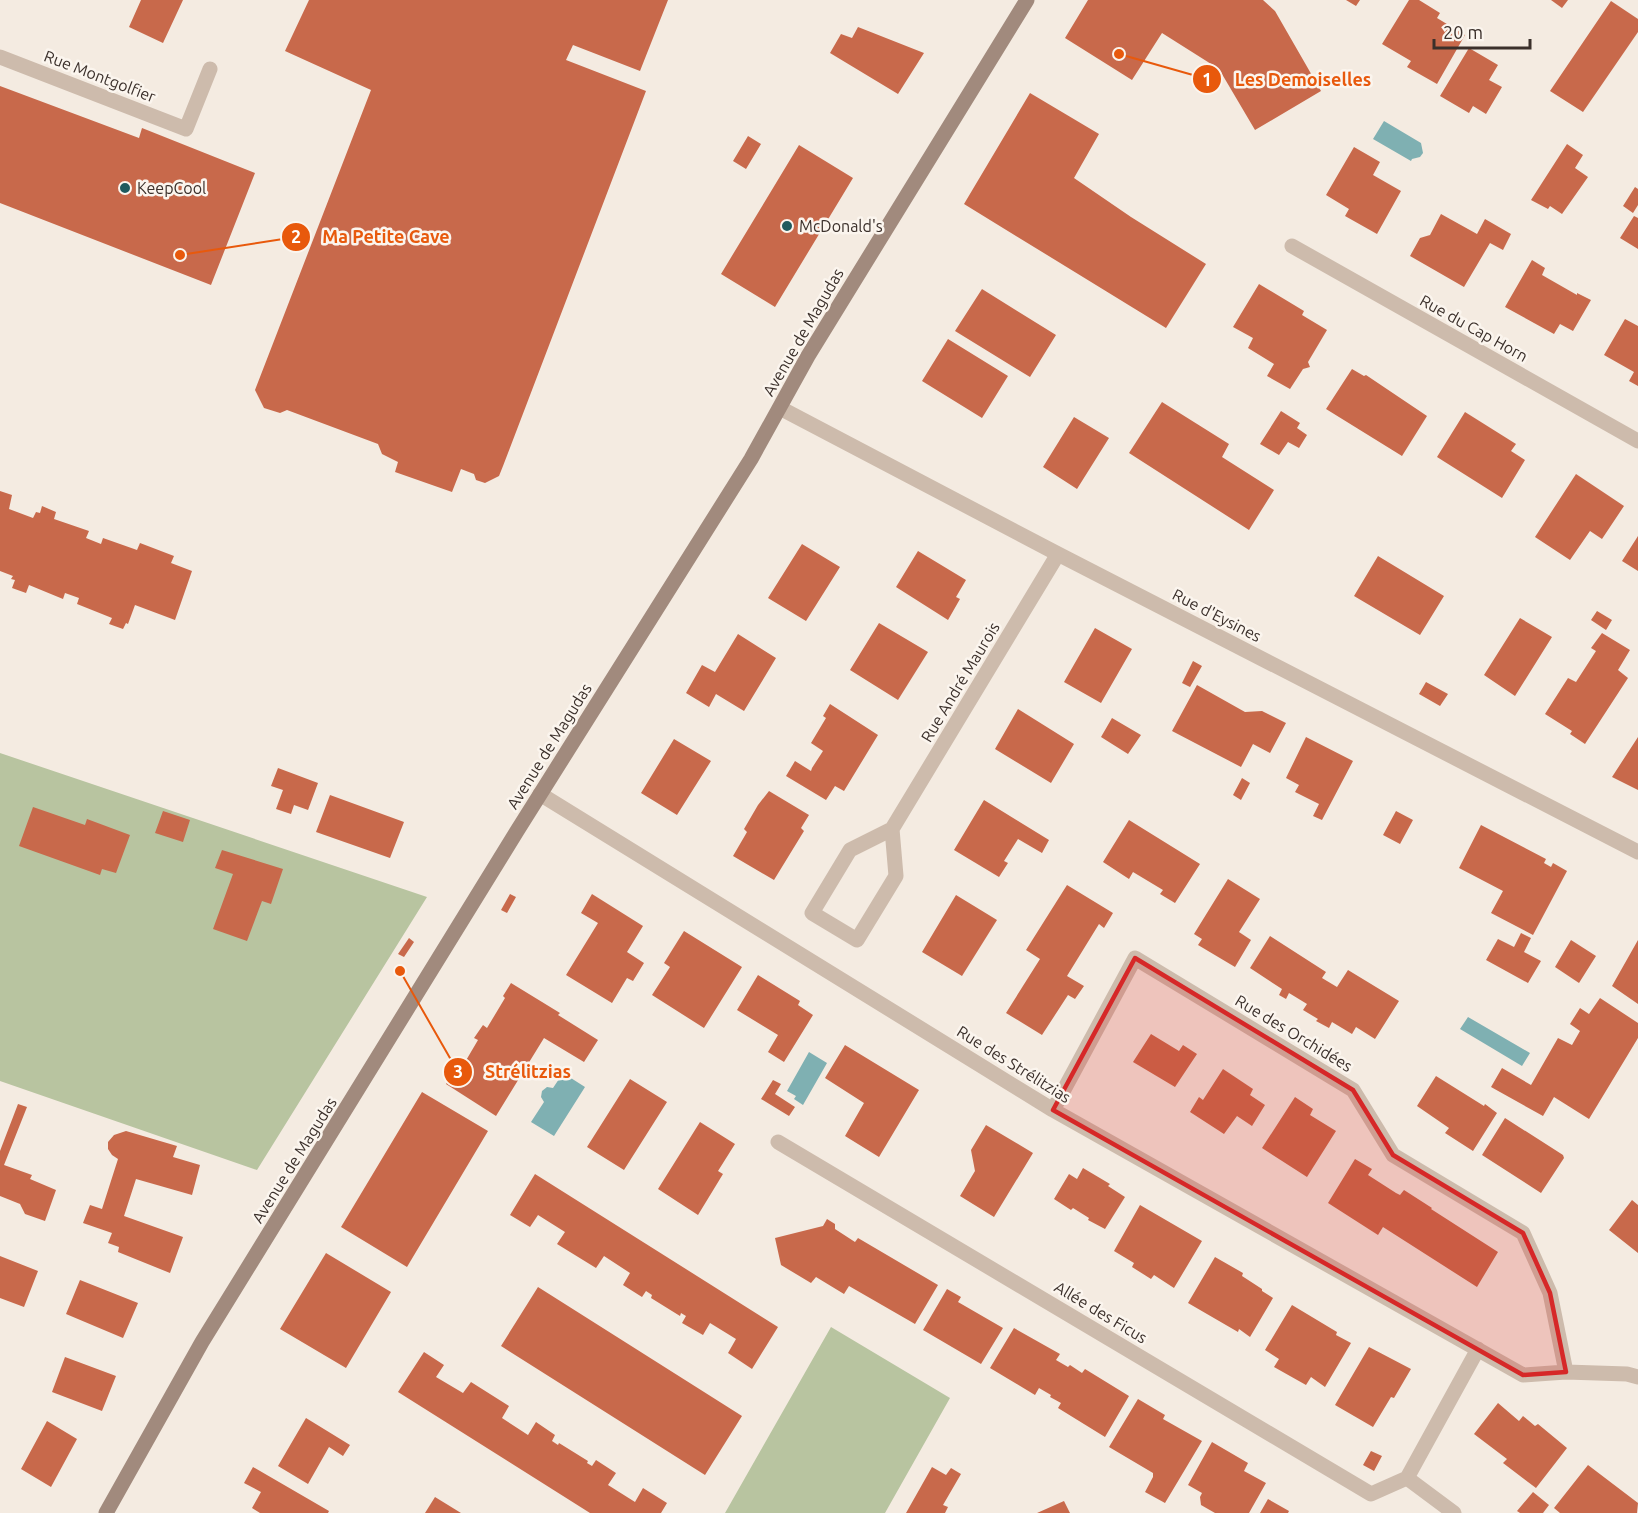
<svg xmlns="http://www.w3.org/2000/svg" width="1638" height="1513" font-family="Ubuntu,sans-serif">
<rect width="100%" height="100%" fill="#f4ebe1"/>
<path fill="#b8c4a0" d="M0,753L427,897L257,1170L0,1081Z
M831,1327L950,1398L885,1513H725Z"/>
<path fill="#7fb0b2" d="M1384,121L1421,143L1423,153L1420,157L1412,159L1411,161L1373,139Z
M1468,1017L1530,1053L1522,1066L1460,1029Z
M809,1052L827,1063L803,1105L794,1099L796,1096L787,1091Z
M563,1073L585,1087L554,1136L531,1122L544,1102L541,1097L542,1091L547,1087L553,1088Z"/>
<path fill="#c8694b" d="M141,0H183L163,43L129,27Z
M309,0H668L640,71L573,45L566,60L646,91L503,466L499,476L485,483L476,480L474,474L461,469L452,492L395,472L398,462L382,454L378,444L287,410L280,413L264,408L255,390L371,90L285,51Z
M1088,0H1263L1275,11L1321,91L1255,130L1219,69L1162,33L1132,80L1065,38Z
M1346,0H1360L1356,6Z
M1409,0H1419L1440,13L1437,18L1465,35L1437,84L1407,67L1411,61L1382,44Z
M1551,0H1568L1562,8Z
M1611,1L1638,19V32L1583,112L1550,91Z
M858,27L924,53L898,94L830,53L841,34L852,38Z
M1469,48L1498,65L1489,80L1502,87L1486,114L1473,106L1469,113L1440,96Z
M0,86L139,138L142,128L255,173L211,285L0,203Z
M1030,93L1099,134L1074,178L1131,217L1206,264L1166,328L964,204Z
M748,136L761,144L746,169L733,161Z
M1567,144L1583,155L1575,168L1588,177L1562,214L1550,206L1548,209L1531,200Z
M799,145L853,178L775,307L721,274Z
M1354,147L1380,162L1373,175L1401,191L1377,234L1345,216L1349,209L1326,195Z
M1635,187L1638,189V205L1633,213L1623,206Z
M1441,214L1477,234L1485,219L1511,234L1503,250L1490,243L1464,287L1410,256L1420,238L1430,235Z
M1634,216L1638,218V249L1620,238Z
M1532,260L1545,268L1542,275L1577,295V293L1591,300L1573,331L1560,324L1554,334L1505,307Z
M1259,284L1304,311L1302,315L1327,330L1308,362L1310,367L1303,369L1290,389L1267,376L1274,364L1248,348L1253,338L1233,327Z
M982,289L1056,335L1030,377L955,331Z
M1625,319L1638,326V386L1629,381L1634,372L1604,355Z
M948,339L1008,376L982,418L922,381Z
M1352,369L1364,376L1366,375L1427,416L1402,456L1326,409Z
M1162,402L1229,444L1222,457L1274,490L1249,530L1129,453Z
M1281,411L1300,423L1297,428L1307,435L1299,448L1288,442L1279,455L1260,444Z
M1465,412L1516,444L1511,451L1525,460L1502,498L1437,457Z
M1074,417L1109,438L1077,489L1043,467Z
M1576,474L1624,506L1602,539L1590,531L1570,560L1535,537Z
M0,491L12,495L9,509L33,518L36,512L40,513L42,506L56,512L54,519L89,531L86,538L101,544L103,538L137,550L140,543L174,556L171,563L192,571L175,620L135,605L128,624L126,623L123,629L109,624L112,618L77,604L79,598L65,593L63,599L29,585L26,593L12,588L15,580L11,579L13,576L0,571Z
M1638,536V571L1622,561Z
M802,544L840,567L806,621L768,598Z
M918,551L966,580L956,597L960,599L948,620L896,587Z
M1378,556L1444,596L1420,635L1354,596Z
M1597,611L1612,620L1606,630L1591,620Z
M1520,618L1552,637L1515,696L1484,675Z
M879,623L928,652L898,700L850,670Z
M1095,628L1132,649L1101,703L1064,682Z
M1602,633L1630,650L1618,670L1628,678L1585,744L1570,734L1572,731L1545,714L1568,678L1576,682L1596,651L1591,648Z
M738,634L776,658L744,711L716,694L709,707L686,693L702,665L715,672Z
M1193,661L1202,666L1190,687L1182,683Z
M1426,682L1448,694L1440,706L1419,694Z
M1197,685L1245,712L1262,711L1286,723L1270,753L1253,744L1241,767L1172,731Z
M830,704L878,735L844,791L835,786L826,800L786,776L795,761L811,771L812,768L823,751L811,743L826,718L823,716Z
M1018,709L1074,744L1051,783L995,749Z
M1112,718L1141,735L1128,754L1101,737Z
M1306,737L1353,761L1322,820L1313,816L1319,804L1295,792L1299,785L1286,778Z
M1638,737V790L1612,777Z
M674,739L711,761L677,815L641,793Z
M278,768L318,783L308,810L294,805L291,814L276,809L283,790L271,786Z
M1242,778L1250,783L1241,800L1233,795Z
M769,791L809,815L801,828L804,831L774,880L733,856L747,832L744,829L758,805Z
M330,795L404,822L390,858L316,832Z
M984,800L1049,840L1042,853L1018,839L1004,861L1008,863L999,877L954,850Z
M33,807L85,825L87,819L130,835L116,873L102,869L100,875L19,846Z
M163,811L190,820L183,842L155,833Z
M1396,811L1413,820L1400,844L1383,835Z
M1129,820L1200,864L1175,903L1160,894L1163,890L1133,872L1129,879L1103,862Z
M1481,825L1546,859L1544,863L1551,867L1553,863L1567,871L1533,935L1491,913L1503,891L1459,868Z
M222,850L283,869L271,904L262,901L247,941L213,929L233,874L215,868Z
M1228,879L1260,899L1239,932L1251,940L1235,967L1198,945L1202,939L1194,934Z
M1067,885L1113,913L1104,928L1099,924L1067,976L1084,986L1075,999L1068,995L1042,1035L1006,1013L1040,959L1026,950Z
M510,894L516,897L507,913L501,910Z
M592,894L643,926L627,952L644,963L633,981L627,978L612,1003L566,975L598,923L581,913Z
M956,895L997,920L962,976L922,952Z
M684,931L742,967L704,1028L652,995L670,967L664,963Z
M1521,933L1531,938L1524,952L1541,961L1528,983L1486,960L1498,939L1514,947Z
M1270,936L1326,972L1322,978L1337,987L1348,970L1399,1001L1375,1039L1356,1027L1352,1034L1332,1022L1329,1028L1316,1021L1318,1019L1303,1010L1307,1004L1289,993L1286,999L1279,995L1282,989L1250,968Z
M409,938L414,942L404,957L398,954Z
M1571,940L1596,956L1579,983L1555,967Z
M1638,940V1004L1612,986Z
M758,975L800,1001L798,1005L813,1015L784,1062L768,1052L778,1035L737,1010Z
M511,983L560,1013L558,1015L598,1040L584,1062L544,1038L496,1116L446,1084L454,1071L458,1074L478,1040L474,1038L483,1025L487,1028L505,998L503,996Z
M1600,998L1638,1023V1038L1589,1119L1554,1097L1543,1116L1491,1087L1502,1068L1531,1085L1558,1038L1572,1045L1580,1031L1570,1024L1580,1008L1589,1014Z
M1151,1034L1179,1051L1183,1045L1197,1054L1175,1087L1133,1062Z
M845,1045L919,1090L879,1157L845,1136L864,1103L825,1078Z
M1223,1069L1253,1089L1250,1095L1265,1105L1252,1126L1237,1116L1224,1134L1190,1112L1199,1097L1203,1100Z
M1436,1076L1484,1106L1485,1104L1497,1113L1473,1151L1445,1133L1449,1128L1417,1106Z
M630,1079L667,1102L624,1170L587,1147Z
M773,1080L781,1084L775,1094L795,1107L789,1116L761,1099Z
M422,1092L488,1131L407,1267L341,1227Z
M1295,1097L1313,1109L1310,1115L1336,1131L1307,1177L1262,1148Z
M18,1104L27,1107L4,1165L32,1175L30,1179L56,1190L45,1221L25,1214L20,1204L0,1196V1151Z
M1505,1118L1563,1155L1564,1158L1541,1193L1482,1155Z
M700,1122L735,1144L718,1171L723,1174L698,1215L658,1189Z
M986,1125L1033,1153L994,1217L960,1196L975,1171L971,1150Z
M126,1131L177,1146L173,1157L200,1165L192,1195L136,1179L124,1216L183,1237L170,1273L118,1252L119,1247L108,1243L112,1233L83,1223L90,1205L102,1209L118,1159L112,1155L108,1149V1142L114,1135Z
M1355,1159L1372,1169L1368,1175L1396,1193L1400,1195L1404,1190L1432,1208L1431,1209L1498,1252L1477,1287L1383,1227L1378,1235L1328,1203Z
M1083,1168L1110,1184L1108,1186L1125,1197L1105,1229L1088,1220L1089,1218L1073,1208L1071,1210L1054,1199L1069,1174L1077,1179Z
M535,1174L778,1327L752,1369L728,1353L736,1339L710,1323L703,1335L682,1323L686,1316L681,1313L680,1316L651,1298L652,1295L646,1291L642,1297L623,1285L630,1273L604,1256L596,1268L557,1244L565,1232L538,1215L530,1227L510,1215Z
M1632,1200L1638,1205V1253L1609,1230Z
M1140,1205L1202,1241L1174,1288L1154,1275L1151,1279L1132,1267L1134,1263L1114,1251Z
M827,1219L835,1224V1229L855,1242L858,1238L938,1285L915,1324L849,1286L844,1294L816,1277L811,1283L781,1265L775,1238L823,1226Z
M326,1253L391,1292L346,1368L280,1329Z
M0,1256L38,1271L24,1307L0,1298Z
M1215,1257L1243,1273L1242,1276L1262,1289V1291L1273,1298L1250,1337L1239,1329L1238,1332L1188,1303Z
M80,1280L138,1303L123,1338L66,1314Z
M538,1287L742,1416L705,1475L501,1346Z
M947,1289L961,1297L958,1302L1003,1328L981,1364L923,1330Z
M1292,1305L1337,1332L1336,1335L1351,1343L1325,1387L1311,1377L1306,1385L1274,1367L1279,1359L1265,1350Z
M1014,1328L1060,1354L1056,1360L1068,1367L1070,1365L1082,1373L1085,1369L1129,1396L1105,1437L1058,1408L1061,1403L1050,1397L1051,1395L1039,1388L1035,1395L990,1368Z
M1369,1347L1411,1369L1394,1398L1391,1397L1373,1427L1335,1405Z
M424,1352L444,1365L436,1377L463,1393L471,1382L509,1406L502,1418L528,1435L536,1422L555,1435L552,1441L558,1445L559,1443L588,1461L587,1463L592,1466L596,1460L616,1473L608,1485L635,1502L643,1488L667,1503L661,1513H590L398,1392Z
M65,1357L116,1376L102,1411L52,1392Z
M1138,1399L1165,1415L1163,1419L1202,1441L1165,1503L1145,1492L1153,1477V1473L1109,1447Z
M1498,1403L1519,1421L1523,1416L1535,1426L1538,1424L1567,1448L1536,1488L1503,1463L1507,1459L1474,1434Z
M306,1418L350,1445L343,1456L329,1447L308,1484L278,1466Z
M47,1421L77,1439L51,1487L21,1469Z
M1212,1442L1248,1463L1244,1471L1266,1483L1249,1513H1215L1201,1505L1200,1497L1202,1493L1188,1485Z
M1371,1451L1382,1456L1374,1471L1363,1465Z
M1588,1465L1638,1503L1637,1513H1560L1554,1508Z
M253,1467L329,1511L328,1513H260L252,1508L261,1492L244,1483Z
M932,1467L946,1475L951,1468L961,1474L943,1505L948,1507L945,1513H906Z
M1533,1492L1549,1505L1543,1513H1520L1517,1511Z
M435,1497L461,1513H425Z
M1268,1499L1289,1511L1288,1513H1260Z
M1064,1501L1070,1513H1037Z"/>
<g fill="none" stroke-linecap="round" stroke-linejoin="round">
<path stroke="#cdbbac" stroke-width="15" d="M0,57L186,129L210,69
M1292,246L1638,441
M780,408L1058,554L1638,852
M540,794L1053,1110L1523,1375L1566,1372
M892,829L850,850L812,913L857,940L896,876L892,829L1058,554
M1053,1110L1135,958L1353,1090L1393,1155L1523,1233L1550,1293L1566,1372L1627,1374L1638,1377
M778,1142L1371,1494L1407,1478
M1454,1513L1407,1478L1478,1349"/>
<path stroke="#a18a7d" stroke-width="15" d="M106,1513L202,1342L517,831L751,459L808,356L1027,0"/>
</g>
<path fill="#d62828" fill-opacity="0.2" stroke="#d62828" stroke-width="4.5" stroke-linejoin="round" d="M1135,958L1353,1090L1393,1155L1523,1233L1550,1293L1566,1372L1523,1375L1053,1110Z"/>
<g fill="#1f5a5e" stroke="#fbf5ee" stroke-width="2">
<circle cx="125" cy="188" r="6"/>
<circle cx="787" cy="226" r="6"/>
</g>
<g text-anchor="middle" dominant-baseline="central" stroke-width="5" stroke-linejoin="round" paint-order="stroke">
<g font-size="16" fill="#3b302b" stroke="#fbf5ee">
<text transform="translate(100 76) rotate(21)">Rue Montgolfier</text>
<text transform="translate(1474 328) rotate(29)">Rue du Cap Horn</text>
<text transform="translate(803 332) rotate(-60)">Avenue de Magudas</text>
<text transform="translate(1217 615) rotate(27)">Rue d'Eysines</text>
<text transform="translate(960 682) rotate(-59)">Rue André Maurois</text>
<text transform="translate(549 746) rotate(-58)">Avenue de Magudas</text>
<text transform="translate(1294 1033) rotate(31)">Rue des Orchidées</text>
<text transform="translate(1014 1064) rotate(32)">Rue des Strélitzias</text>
<text transform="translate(294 1160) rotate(-58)">Avenue de Magudas</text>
<text transform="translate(1101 1312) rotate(31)">Allée des Ficus</text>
</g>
<g font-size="16" fill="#3b302b" stroke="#fbf5ee" text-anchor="start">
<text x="137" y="188">KeepCool</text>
<text x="799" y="226">McDonald's</text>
</g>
</g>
<path fill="none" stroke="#e8590c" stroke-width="2" d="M1119 54L1207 79M180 255L296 237M400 971L458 1072"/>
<g fill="#e8590c" stroke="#fbf5ee" stroke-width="2">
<circle cx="1119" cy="54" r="6"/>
<circle cx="180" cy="255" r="6"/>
<circle cx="400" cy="971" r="6"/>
<circle cx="1207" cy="79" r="15"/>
<circle cx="296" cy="237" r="15"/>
<circle cx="458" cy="1072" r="15"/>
</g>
<g font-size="18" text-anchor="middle" font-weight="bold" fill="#fff">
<text x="1207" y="86">1</text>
<text x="296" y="243">2</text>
<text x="458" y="1078">3</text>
</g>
<g font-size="18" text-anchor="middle" font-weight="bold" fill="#e8590c" stroke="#fbf5ee" stroke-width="5" stroke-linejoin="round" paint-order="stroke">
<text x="1303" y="86">Les Demoiselles</text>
<text x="386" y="243">Ma Petite Cave</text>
<text x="528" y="1078">Strélitzias</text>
</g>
<path d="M1434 39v9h96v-9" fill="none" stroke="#3b302b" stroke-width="3"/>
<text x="1443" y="39" font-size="18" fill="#3b302b" stroke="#fbf5ee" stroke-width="4.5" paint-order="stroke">20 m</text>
</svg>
